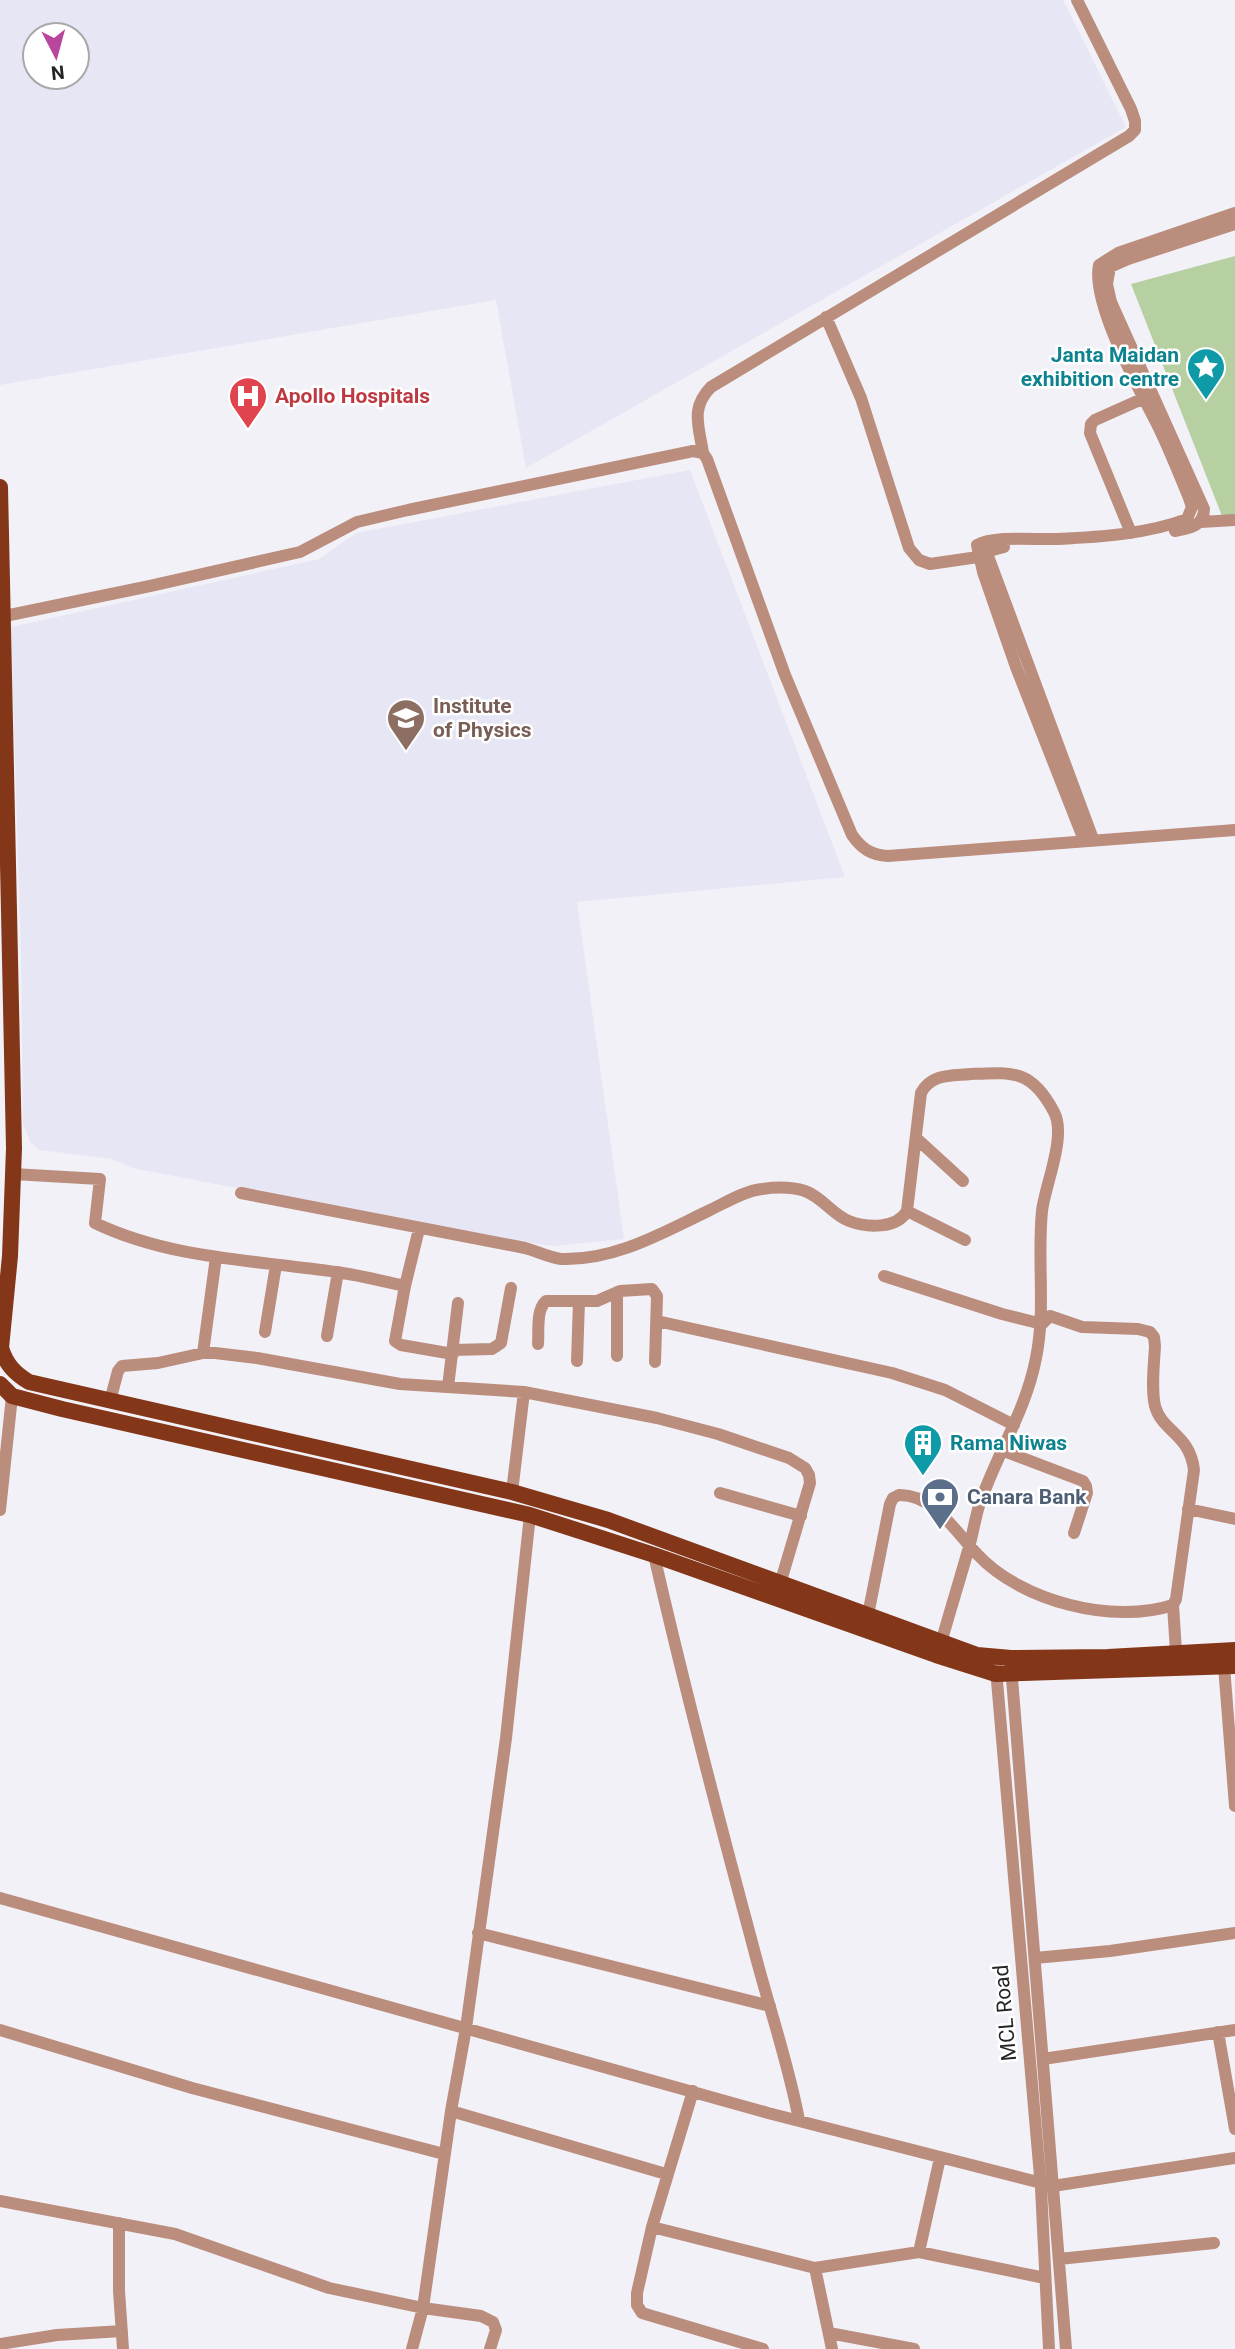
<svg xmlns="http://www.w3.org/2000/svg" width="1235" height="2349" font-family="Roboto,sans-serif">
<rect width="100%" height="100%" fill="#f2f1f8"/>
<path fill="#e7e6f5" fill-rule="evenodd" d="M0,0H1063L1126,127L526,468L496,300L0,385ZM77,35V77H35V35Z
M690,470L845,877L577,902L624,1239L554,1246L496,1238L132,1168L112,1159L39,1150L30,1142L23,1124L21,954L11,627L319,559L356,533Z"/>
<path fill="#b6d0a2" d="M1235,256V519L1224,521L1131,284Z"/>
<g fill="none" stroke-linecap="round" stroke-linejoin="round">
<path stroke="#bb8d7d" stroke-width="12" d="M826,317L861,398L909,548L919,560L930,564L978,557
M703,453C699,426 690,408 711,387L1129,136L1135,130V121L1131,109L1077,0
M1201,522L1235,520
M1175,531C1190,528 1204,526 1204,509L1111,302L1107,284L1110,267L1128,259L1235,224
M1131,533L1090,433L1091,424L1095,420L1142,399
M1004,547L989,551L988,556L1093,839
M0,617L150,586L300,552L357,522L408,510L693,451L703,453L707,459L785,675L852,835C862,849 871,855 888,856L1235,830
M1084,840L1016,667L983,572L977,545C995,535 1036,540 1058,539C1100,537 1147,534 1187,519L1192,507L1189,498C1179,474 1169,448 1157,424C1139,389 1091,303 1099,265L1118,253L1235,213
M916,1138L963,1181
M13,1174L100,1179L95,1223C170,1259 255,1260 336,1272C359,1275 382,1281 405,1286
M241,1193L525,1248C536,1251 550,1258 561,1259C614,1261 662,1233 708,1211C725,1203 744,1191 762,1189C776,1187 792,1187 805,1191C822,1197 833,1215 849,1221C867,1228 897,1229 907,1211L921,1093C931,1073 952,1076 971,1074C1014,1072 1032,1070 1054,1112C1067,1136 1045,1185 1042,1211C1037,1260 1046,1309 1036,1358C1026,1411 996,1455 979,1506C975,1519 973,1533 969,1547C960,1579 950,1611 941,1643
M907,1211L965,1240
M419,1229L405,1286L395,1341L401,1345L453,1354
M617,1292V1356
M657,1321L892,1373L945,1390L1014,1425
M265,1332L276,1265
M327,1336L338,1272
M538,1344C539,1330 536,1310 546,1301H597L620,1291L652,1289L657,1296L655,1362
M453,1350L492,1349L501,1343L511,1288
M203,1353L216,1257
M577,1361L579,1301
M448,1387L458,1303
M110,1401L118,1371L122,1366L158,1363L203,1353H215L257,1358L400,1384L524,1392L657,1418L718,1434L789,1458L805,1468L809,1475L810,1483L780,1584
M1001,1450L1083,1481L1086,1486L1087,1493L1074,1533
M512,1492L524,1392
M720,1493L801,1516
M1188,1509L1235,1519
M0,1510L12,1396
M654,1555C684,1686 718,1816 753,1946C768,2005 788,2061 799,2120
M1173,1605L1176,1652
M868,1615L890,1504L893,1498L899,1495C934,1494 956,1533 978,1555C1021,1601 1113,1625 1173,1605L1176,1599L1194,1470C1190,1434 1162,1432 1155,1406C1151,1388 1154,1365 1155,1346L1154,1337L1150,1332L1138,1329L1082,1327L1050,1316L1042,1324L1002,1314L884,1276
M995,1658L1041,2188L1049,2349
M1011,1666L1066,2349
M1224,1666L1235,1806
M0,1898L768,2113L1053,2186L1235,2158
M478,1933L770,2006
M1035,1958L1110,1951L1235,1933
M0,2030L192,2088L444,2154
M1218,2032L1235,2129
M1043,2059L1235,2030
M693,2091L652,2227L637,2293V2305L642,2313L763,2349
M451,2111L666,2174
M0,2201L175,2234L329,2288L423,2308L481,2316L493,2322L496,2330L490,2349
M119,2223V2291L123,2349
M652,2227L815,2268L919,2252L1045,2278
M919,2252L940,2158
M1059,2259L1214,2243
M815,2268L832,2349
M829,2333L914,2349
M0,2344L57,2335L122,2331
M412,2349L423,2308L451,2111L466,2028L506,1738L530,1515"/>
<path stroke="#843718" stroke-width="16" d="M0,487L14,1148L10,1256L1,1348C6,1364 14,1373 29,1382L512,1492L608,1520L977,1655L1011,1658L1108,1657L1235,1650
M0,1384L12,1396L62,1409L530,1515L654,1555L936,1655L996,1674L1235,1666"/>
</g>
<defs>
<symbol id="sight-pin" viewBox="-11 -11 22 30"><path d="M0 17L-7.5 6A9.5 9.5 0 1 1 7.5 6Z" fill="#0f9aa8" stroke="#fff"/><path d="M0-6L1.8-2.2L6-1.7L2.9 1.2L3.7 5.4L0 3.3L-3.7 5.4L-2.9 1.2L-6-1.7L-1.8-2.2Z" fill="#fff"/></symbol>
<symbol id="hospital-pin" viewBox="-11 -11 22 30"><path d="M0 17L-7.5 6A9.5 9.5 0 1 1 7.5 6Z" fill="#e0444e" stroke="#fff"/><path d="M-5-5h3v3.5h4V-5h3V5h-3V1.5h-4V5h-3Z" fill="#fff"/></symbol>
<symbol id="university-pin" viewBox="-11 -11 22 30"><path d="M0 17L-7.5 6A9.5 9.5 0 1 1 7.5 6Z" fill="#8d6e63" stroke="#fff"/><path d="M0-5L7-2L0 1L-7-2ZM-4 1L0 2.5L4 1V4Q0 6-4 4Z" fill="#fff"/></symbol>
<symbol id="building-pin" viewBox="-11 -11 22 30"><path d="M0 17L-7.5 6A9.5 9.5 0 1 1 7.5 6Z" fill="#0f9aa8" stroke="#fff"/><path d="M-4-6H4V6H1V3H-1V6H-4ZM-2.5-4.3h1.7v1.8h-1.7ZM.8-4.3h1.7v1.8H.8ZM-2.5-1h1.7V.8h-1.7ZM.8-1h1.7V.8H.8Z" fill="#fff"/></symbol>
<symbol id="bank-pin" viewBox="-11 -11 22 30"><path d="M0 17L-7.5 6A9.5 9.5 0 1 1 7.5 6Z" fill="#5c6f8a" stroke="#fff"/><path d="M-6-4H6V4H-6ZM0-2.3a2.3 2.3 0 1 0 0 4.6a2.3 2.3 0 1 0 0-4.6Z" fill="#fff"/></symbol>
</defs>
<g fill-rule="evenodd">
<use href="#sight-pin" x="1184" y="345" width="44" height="60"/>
<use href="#hospital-pin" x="226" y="374" width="44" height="60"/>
<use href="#university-pin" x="384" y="696" width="44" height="60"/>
<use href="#building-pin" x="901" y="1421" width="44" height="60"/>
<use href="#bank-pin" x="918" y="1475" width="44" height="60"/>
</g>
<g text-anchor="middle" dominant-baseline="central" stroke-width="5" stroke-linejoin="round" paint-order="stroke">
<g font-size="21" font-weight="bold" fill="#0d838f" stroke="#fff" text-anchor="end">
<text x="1179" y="355">Janta Maidan<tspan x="1179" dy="24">exhibition centre</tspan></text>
<text x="950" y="1443" text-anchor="start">Rama Niwas</text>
</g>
<g font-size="21" font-weight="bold" fill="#be3a42" stroke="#fff" text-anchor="start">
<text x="275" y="396">Apollo Hospitals</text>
</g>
<g font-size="21" font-weight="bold" fill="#785e54" stroke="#fff" text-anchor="start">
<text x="433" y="706">Institute<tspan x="433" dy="24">of Physics</tspan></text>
</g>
<g font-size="21" font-weight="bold" fill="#4e5e75" stroke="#fff" text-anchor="start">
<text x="967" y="1497">Canara Bank</text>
</g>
<g font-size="21" fill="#252527" stroke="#fff">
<text transform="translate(1005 2013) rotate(-95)">MCL Road</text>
</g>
</g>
<g transform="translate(56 56) rotate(174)"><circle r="33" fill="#ffffff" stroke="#a8a8a9" stroke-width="2"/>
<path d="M0-5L12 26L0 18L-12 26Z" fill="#b9459d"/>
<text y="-10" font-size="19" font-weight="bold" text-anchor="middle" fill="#252527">N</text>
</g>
</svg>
